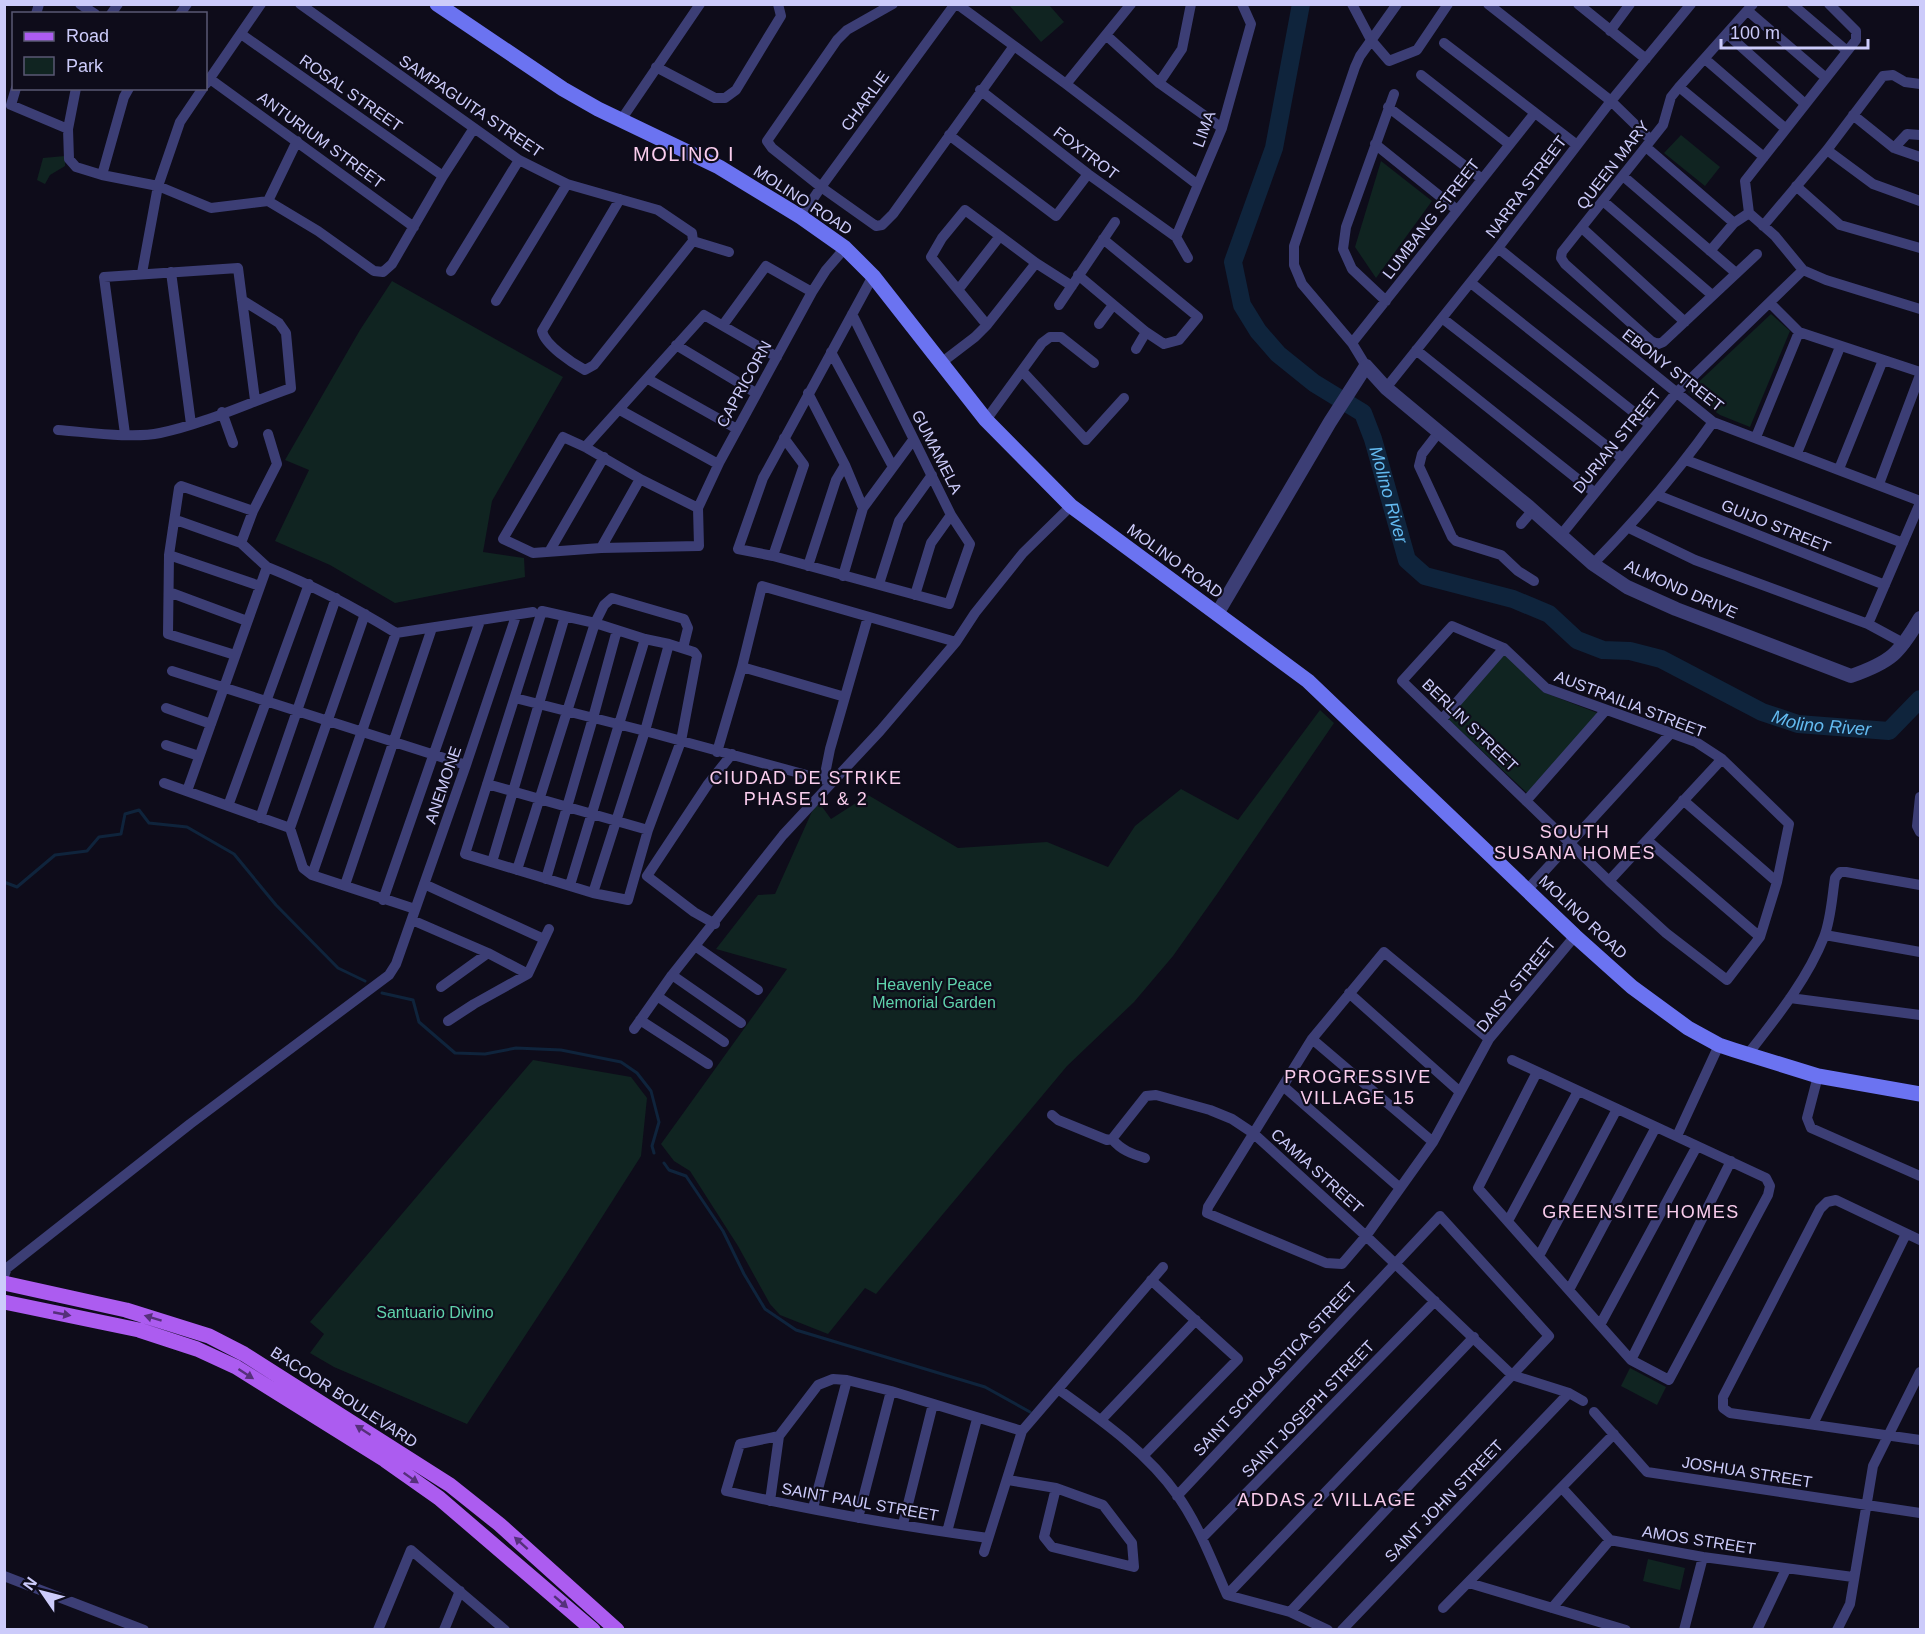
<svg xmlns="http://www.w3.org/2000/svg" width="1925" height="1634" font-family="Helvetica,sans-serif">
<rect width="100%" height="100%" fill="#0e0c1a"/>
<path fill="#102421" d="M1009,5H1049L1064,22L1041,42Z
M1681,135L1720,167L1705,186L1664,153Z
M65,156V166L50,175L45,184L37,180L43,158Z
M1381,161L1432,201L1376,278L1355,247Z
M392,281L563,377L492,501L483,552L524,558L525,577L395,603L330,565L275,541L309,470L285,460L360,330Z
M1771,314L1790,331L1750,427L1720,415L1688,392Z
M1504,654L1543,692L1600,714L1527,793L1447,718Z
M1320,710L1334,723L1217,894L1173,956L1134,1002L1067,1066L876,1294L865,1288L828,1334L780,1315L770,1304L738,1246L690,1171L674,1161L661,1144L787,969L716,949L758,895L775,894L814,807L820,804L831,819L856,803L866,800L868,795L958,848L1047,842L1108,867L1135,826L1181,789L1238,820Z
M533,1060L631,1077L647,1098L641,1156L567,1272L467,1424L334,1367L310,1353L324,1334L310,1322Z
M1630,1368L1666,1387L1657,1405L1621,1386Z
M1648,1559L1685,1568L1680,1590L1643,1581Z"/>
<g fill="none" stroke-linecap="round" stroke-linejoin="round">
<path stroke="#0f243c" stroke-width="3" d="M4,882L17,887L55,855L87,851L99,837L121,834L125,814L139,810L149,823L187,827L234,854L276,905L338,968L365,981
M382,993L413,1000L419,1022L455,1053L485,1054L516,1048L561,1050L621,1062L637,1073L651,1091L659,1122L652,1146L654,1153
M664,1163L669,1170L686,1176L723,1231L744,1274L765,1309L796,1330L985,1387L1030,1412"/>
<path stroke="#0f243c" stroke-width="18" id="s1" d="M1301,4L1274,148L1233,262L1242,305L1258,331L1278,354L1314,383L1363,413L1373,439L1407,560L1425,576L1513,599L1549,614L1577,640L1603,650L1630,651L1661,659L1762,712L1798,724L1889,731L1920,699"/>
<path stroke="#3c3e75" stroke-width="10" d="M80,4L95,14
M300,4L519,160L567,184L658,210L692,233L693,241L594,365L585,370C572,363 545,345 542,331L620,199
M893,4L847,30L837,40L767,141L772,148L821,187L876,226L882,225L893,214L1014,46
M957,4L1066,84L1198,185
M1352,4L1371,40L1389,61L1417,50L1448,4
M1488,4L1611,101L1651,140
M1578,4L1646,59
M1753,4L1679,87L1671,97L1663,125L1562,252L1561,258L1565,264L1651,341L1658,344L1663,342L1757,254
M1792,4L1847,51
M1829,4L1856,31V40L1745,181L1749,213L1775,236L1803,270L1826,280L1920,309
M1748,11L1826,78
M36,14L39,4
M111,14L118,4
M180,14L187,4
M1610,31L1630,4
M241,34L443,176
M1727,34L1805,104
M1106,35L1159,83L1222,128
M1444,43L1577,145
M1705,59L1786,129
M656,67L715,98H725L736,90L781,16L778,4
M1421,75L1509,144
M210,79L414,227
M1159,83L1182,49L1191,4
M206,84L261,4
M1066,84L1131,4
M1679,87L1764,157
M16,88L11,105L68,129
M76,88L68,129L69,159L76,167L102,175L158,186L211,208L268,201L318,231L374,271L383,272L392,264L443,176L474,128
M980,90L1088,174L1176,237
M1388,107L1482,179
M1853,115L1894,148L1920,157
M621,120L700,4
M949,135L1056,216L1088,174
M1375,144L1457,210
M1646,147L1734,223
M1894,148L1907,134L1920,135
M1827,150L1873,184L1920,201
M102,175L124,97L129,88
M1623,176L1736,273
M1796,186L1840,225L1920,248
M268,201L297,141
M1603,201L1712,295
M801,217L821,187L955,4
M1763,226L1827,150L1883,76L1893,75L1905,82L1920,84
M1582,228L1685,322
M693,241L729,252
M1498,248L1713,422L1920,501
M1710,251L1734,223L1749,213
M1188,258L1176,237L1222,128L1251,24L1242,4
M451,271L519,160
M171,272L191,424
M142,273L158,186L180,122L203,88
M1078,275L1146,332L1164,344L1179,340L1198,317L1103,239
M1471,283L1650,425
M958,290L1000,236
M496,301L567,184
M1386,301L1352,269L1343,249L1346,227L1394,94
M1770,303L1799,332L1920,372
M1059,305L1115,222
M852,314L951,515L970,544L949,604L773,556L738,549L763,478L873,276
M1442,318L1622,458
M1099,324L1113,305
M723,325L766,266L812,292
M987,325L931,257L942,238L965,210L1036,263L1072,286
M1352,343L1534,114
M676,345L756,393
M1136,349L1146,332
M1416,350L1595,493
M831,352L893,467
M941,363L975,337L987,325L1036,263
M1366,366L1352,343L1302,284L1294,265V246L1355,67L1360,56L1397,4
M1023,372L1086,440L1124,398
M648,379L737,429
M1386,388L1498,248L1611,101L1691,4
M808,393L845,465L863,508
M620,410L718,464
M222,412L233,443
M986,420L1042,343L1050,337H1061L1094,363
M58,430C86,432 133,439 160,433C204,424 248,403 291,388L286,333L279,323L242,300
M1439,432L1422,454L1419,466L1452,537L1456,541L1501,555L1518,571L1534,581
M125,434L104,277L238,268L255,400
M1756,437L1799,332
M585,447L704,315L777,357
M1797,453L1840,347
M1686,460L1903,543
M1839,469L1883,360
M1879,484L1920,375
M1657,495L1885,585
M698,508L642,480L585,447L563,437L503,539L533,553L601,548L699,546L698,508L720,461L812,292L826,270L845,248
M176,520L241,543
M1521,524L1533,510
M1629,528L1695,560L1868,624L1905,644
M1561,535L1676,393L1803,270
M601,548L640,479
M549,552L604,457
M169,555L260,586
M773,556L804,465L784,438
M1593,564C1637,519 1677,473 1713,422
M808,566L836,480L845,465
M267,567C312,585 354,607 396,633L533,612
M843,576L863,508L913,440
M879,584L899,521L932,475
M169,592L247,621
M915,595L931,543L951,515
M542,611L595,623L645,639L669,644L694,652L697,656L681,741L648,830L628,900L593,893L465,854Z
M1868,624L1920,503
M1452,626L1504,648L1546,688L1696,742L1722,759L1789,824L1777,882L1760,937L1727,980L1666,933L1609,881L1402,681Z
M235,655L168,634L169,555L179,488L181,486L253,511
M742,667L845,697
M172,671L466,765
M515,698L645,731L832,782
M166,708L211,724
M1443,718L1504,648
M166,745L199,756
M717,752L742,667L762,586L956,642
M824,779L830,749L868,617
M164,783L290,828L303,868L312,875L415,909
M487,784L648,830
M187,791L267,567L241,543L253,511L277,464L268,434
M1920,797L1917,826L1920,832
M1683,800L1777,882
M1526,801L1606,710
M228,806L309,584
M260,818L336,598
M290,828L365,614
M1647,840L1760,937
M492,862L565,616
M517,870L595,623L604,605L612,598L684,619L688,628L683,648
M312,875L396,633
M546,879L593,718L617,630
M1609,881L1722,759
M424,884L544,939
M345,885L432,628
M570,885L645,639
M1527,890L1671,733
M593,893L645,731L669,644
M383,900L480,621
M412,920L488,953L528,974
M715,924L694,912L647,876L708,784L732,754
M1825,935L1920,952
M695,946L758,990
M672,975L741,1023
M441,987L488,953
M1349,993L1460,1092
M657,996L724,1042
M1790,998L1920,1015
M640,1020L708,1064
M448,1021L474,1004L528,974L549,929
M634,1029L672,975L783,835L880,731L956,642L975,613L1023,553L1071,506
M1312,1039L1433,1142
M1489,1039L1384,952L1312,1039L1208,1207L1207,1213L1326,1263L1342,1264L1366,1236L1433,1142L1489,1039L1575,936
M1748,1054C1776,1018 1807,980 1824,937C1831,919 1832,897 1835,878L1840,872H1846L1920,885
M1512,1060L1766,1178L1770,1186L1768,1195L1669,1380L1631,1360L1478,1188L1537,1072
M1818,1076L1807,1118L1811,1128L1920,1176
M1283,1086L1400,1188
M1052,1115L1058,1120L1107,1140L1112,1139L1146,1096L1156,1095L1210,1110L1232,1119L1253,1133L1366,1236L1512,1375L1569,1393L1583,1401
M1677,1136L1719,1045
M1112,1139C1121,1150 1132,1154 1145,1158
M1508,1221L1578,1091
M1920,1240L1836,1200L1827,1202L1820,1209L1723,1397V1408L1730,1413L1920,1440
M1539,1256L1617,1109
M4,1276L7,1268L190,1124L389,975L396,964L466,765L516,616
M1569,1290L1656,1127
M1600,1325L1697,1146
M1631,1360L1731,1161
M1058,1389C1101,1420 1147,1452 1178,1496C1199,1526 1212,1561 1227,1595L1290,1612L1328,1630
M1594,1412L1647,1472L1920,1513
M1101,1420L1196,1320
M1813,1424L1906,1234
M779,1436L740,1444L726,1491C813,1511 900,1526 988,1538
M1143,1456L1238,1359L1151,1280
M1008,1480L1056,1488L1103,1505L1132,1543L1134,1567L1052,1547L1044,1537L1056,1488
M1562,1488L1610,1540L1703,1557L1853,1577
M1177,1496L1440,1216L1549,1336L1290,1612
M770,1501L779,1436L818,1385L833,1379L847,1380L891,1391L1022,1431
M813,1508L847,1380
M858,1518L891,1391
M903,1524L933,1404
M947,1532L977,1419
M1202,1538L1435,1301
M984,1552L1022,1431L1163,1267
M4,1576L144,1630
M1469,1583L1626,1630
M1227,1595L1474,1337
M1443,1608L1614,1434
M1552,1608L1610,1540
M378,1630L411,1550L505,1630
M444,1630L460,1591
M1342,1630L1569,1393
M1684,1630L1703,1557
M1757,1630L1786,1569
M1837,1630L1850,1604L1873,1466L1920,1372"/>
<path stroke="#3c3e75" stroke-width="14" d="M1217,614L1330,422L1366,366L1386,388L1529,507L1593,564L1627,587L1676,609L1851,676C1891,662 1899,654 1920,618"/>
<path stroke="#6b73f1" stroke-width="15" d="M437,4L563,89L598,109L719,167L801,217L845,248L873,276L986,420L1071,506L1308,681L1575,936L1632,987L1688,1028L1719,1045L1734,1050L1818,1076L1920,1094"/>
<path stroke="#ac5cf0" stroke-width="15" d="M4,1283L126,1310L209,1336L244,1354L450,1485L499,1524L617,1630
M4,1302L139,1330L197,1349L236,1367L385,1460L439,1498L593,1630"/>
</g>
<defs><path id="oneway-solid" d="M-6-.8H1V-3.2L6.5 0L1 3.2V.8H-6Z" transform="scale(1.5)"/></defs>
<g fill="#55307a">
<use href="#oneway-solid" transform="translate(62 1314) rotate(11)"/>
<use href="#oneway-solid" transform="translate(153 1318) rotate(-163)"/>
<use href="#oneway-solid" transform="translate(246 1374) rotate(33)"/>
<use href="#oneway-solid" transform="translate(363 1430) rotate(-147)"/>
<use href="#oneway-solid" transform="translate(411 1478) rotate(35)"/>
<use href="#oneway-solid" transform="translate(521 1543) rotate(-138)"/>
<use href="#oneway-solid" transform="translate(561 1602) rotate(41)"/>
</g>
<g text-anchor="middle" dominant-baseline="central" stroke-width="4.5" stroke-linejoin="round" paint-order="stroke">
<g font-size="16" fill="#cccbfa" stroke="#0e0c1a">
<text transform="translate(351 93) rotate(35)">ROSAL STREET</text>
<text transform="translate(865 101) rotate(-54)">CHARLIE</text>
<text transform="translate(471 106) rotate(34)">SAMPAGUITA STREET</text>
<text transform="translate(1204 129) rotate(-70)">LIMA</text>
<text transform="translate(321 140) rotate(36)">ANTURIUM STREET</text>
<text transform="translate(1086 153) rotate(37)">FOXTROT</text>
<text transform="translate(1613 165) rotate(-52)">QUEEN MARY</text>
<text transform="translate(1526 187) rotate(-53)">NARRA STREET</text>
<text transform="translate(803 200) rotate(33)">MOLINO ROAD</text>
<text transform="translate(1431 219) rotate(-52)">LUMBANG STREET</text>
<text transform="translate(1673 370) rotate(38)">EBONY STREET</text>
<text transform="translate(744 384) rotate(-61)">CAPRICORN</text>
<text transform="translate(1617 441) rotate(-51)">DURIAN STREET</text>
<text transform="translate(937 452) rotate(63)">GUMAMELA</text>
<text transform="translate(1776 526) rotate(22)">GUIJO STREET</text>
<text transform="translate(1175 561) rotate(36)">MOLINO ROAD</text>
<text transform="translate(1681 589) rotate(24)">ALMOND DRIVE</text>
<text transform="translate(1630 704) rotate(21)">AUSTRAILIA STREET</text>
<text transform="translate(1470 725) rotate(44)">BERLIN STREET</text>
<text transform="translate(443 785) rotate(-71)">ANEMONE</text>
<text transform="translate(1583 917) rotate(43)">MOLINO ROAD</text>
<text transform="translate(1516 985) rotate(-51)">DAISY STREET</text>
<text transform="translate(1317 1171) rotate(42)">CAMIA STREET</text>
<text transform="translate(1275 1369) rotate(-47)">SAINT SCHOLASTICA STREET</text>
<text transform="translate(344 1397) rotate(33)">BACOOR BOULEVARD</text>
<text transform="translate(1308 1409) rotate(-46)">SAINT JOSEPH STREET</text>
<text transform="translate(1747 1472) rotate(9)">JOSHUA STREET</text>
<text transform="translate(1444 1501) rotate(-46)">SAINT JOHN STREET</text>
<text transform="translate(860 1502) rotate(10)">SAINT PAUL STREET</text>
<text transform="translate(1699 1540) rotate(9)">AMOS STREET</text>
</g>
<g font-size="16" fill="#5fd2ac" stroke="#0e0c1a">
<text x="934" y="984">Heavenly Peace<tspan x="934" dy="18">Memorial Garden</tspan></text>
<text x="435" y="1312">Santuario Divino</text>
</g>
<g font-size="18" font-style="italic" fill="#63baf0" stroke="#0e0c1a">
<text stroke="none"><textPath href="#s1" startOffset="562">Molino River</textPath></text>
<text stroke="none"><textPath href="#s1" startOffset="1084">Molino River</textPath></text>
</g>
<g font-size="18" letter-spacing="1.5" fill="#facded" stroke="#0e0c1a">
<text x="806" y="778">CIUDAD DE STRIKE<tspan x="806" dy="21">PHASE 1 &amp; 2</tspan></text>
<text x="1575" y="832">SOUTH<tspan x="1575" dy="21">SUSANA HOMES</tspan></text>
<text x="1358" y="1077">PROGRESSIVE<tspan x="1358" dy="21">VILLAGE 15</tspan></text>
<text x="1641" y="1212">GREENSITE HOMES</text>
<text x="1327" y="1500">ADDAS 2 VILLAGE</text>
</g>
<g font-size="20" letter-spacing="1.5" fill="#facded" stroke="#0e0c1a">
<text x="684" y="154">MOLINO I</text>
</g>
</g>
<rect width="1925" height="1634" fill="none" stroke="#cccbfa" stroke-width="12"/>
<rect x="12" y="12" width="195" height="78" fill="#0e0c1a" stroke="#5a5874" stroke-width="1.5"/>
<rect x="24" y="32" width="30" height="9" fill="#ac5cf0" stroke="#5a5874" stroke-width="1.5"/>
<text x="66" y="42" font-size="18" fill="#cccbfa">Road</text>
<rect x="24" y="57" width="30" height="18" fill="#102421" stroke="#5a5874" stroke-width="1.5"/>
<text x="66" y="72" font-size="18" fill="#cccbfa">Park</text>
<g transform="translate(42 1592) rotate(305)" stroke="#0e0c1a" stroke-width="4.5" paint-order="stroke">
<path d="M0-4.5L10 22L0 15L-10 22Z" fill="#cccbfa"/>
<text y="-9" font-size="16" font-weight="bold" text-anchor="middle" fill="#cccbfa">N</text>
</g>
<path d="M1721 39v9h147v-9" fill="none" stroke="#cccbfa" stroke-width="3"/>
<text x="1730" y="39" font-size="18" fill="#cccbfa" stroke="#0e0c1a" stroke-width="4.5" paint-order="stroke">100 m</text>
</svg>
